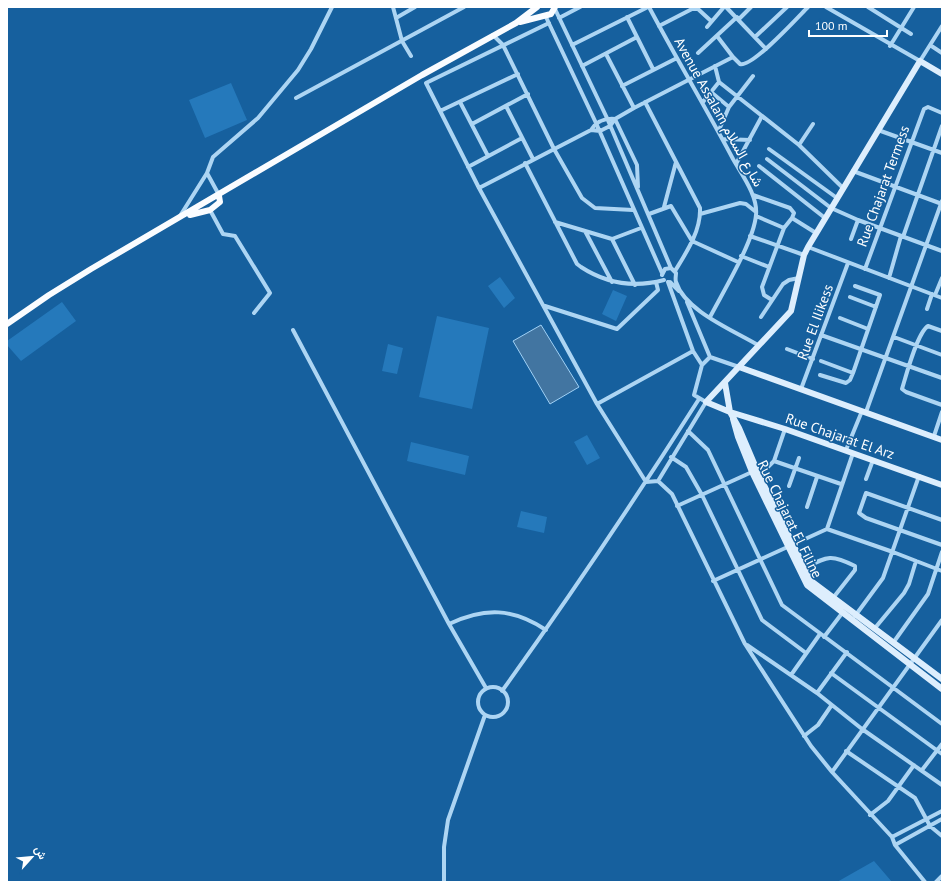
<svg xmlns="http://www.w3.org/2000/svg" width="949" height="889" font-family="'PT Sans',Vazirmatn,sans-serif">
<rect width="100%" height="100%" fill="#16609e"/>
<path fill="#2579bb" d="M231,83L247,120L205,138L189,100Z
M500,277L515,298L504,308L488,286Z
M613,290L627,296L616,321L602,314Z
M62,302L76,321L21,361L7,345V341Z
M437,316L489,328L472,409L419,397Z
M388,344L403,348L397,374L382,371Z
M587,435L600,458L587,465L574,442Z
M411,442L469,456L465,475L407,461Z
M521,511L547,517L544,533L517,527Z
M874,861L892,882H837Z"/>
<path fill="#4275a1" stroke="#a0d1f6" d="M541,325L579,387L550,404L513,341Z"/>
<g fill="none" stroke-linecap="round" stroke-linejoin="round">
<path stroke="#add5f3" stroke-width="4" d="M393,7L402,41L411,56
M649,7C676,58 706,108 733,159C742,175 758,196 756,215C754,241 723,292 710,317
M726,7L766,49
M826,7L920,61L942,26
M868,7L911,34
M555,9L607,118L671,268L676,273C676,276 675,279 676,282C685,311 733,330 758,345
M545,15L596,123L662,273
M627,17L653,69
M396,18L415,7
M559,18L580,7
M739,19L751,7
M549,23L426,83L479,188L597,404L646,482L658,481L706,402L694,395L702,365L693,351L668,282
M659,26L692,9H698L711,21
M707,27L724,7
M493,35L503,45L554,149L582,198L595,208L633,210
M717,36L733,57
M755,37L787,7
M572,45L648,7
M930,45L942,53
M890,46L914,7
M698,53L737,17
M606,54L634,108
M582,66L637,37
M715,66L719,82
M719,82L799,145L843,188
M622,86L677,58
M711,92L729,107
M296,98L464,7
M460,102L488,156
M645,102L700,208C701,231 686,253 675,271
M703,102L719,82
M506,106L533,159
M440,111L518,74
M615,119L637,165L638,187
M472,124L528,94
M591,130L600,131L610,126L615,119L634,108L733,57L740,64C752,68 798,17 808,7
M719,130L729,107L753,76
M878,130L942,153
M723,139L750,140
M799,145L813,124
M769,149L837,198
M767,159L831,208L858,220L942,251
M525,163L577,264L581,267C607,284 634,288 664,280
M736,164L762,116
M759,166L825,218
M468,167L522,138
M853,171L942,204
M207,173L219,195
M479,188L591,130C597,121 604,118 615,119
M753,195L790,208L794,213L792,218L816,233
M664,207L676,162
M210,210L223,234L235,236L270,293L254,313
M649,214L671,206L692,241L738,262
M700,214L740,203L746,204L756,212
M180,216L207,173L213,157L258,118L298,70L311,49L332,7
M756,216L784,228L792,218
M555,222L612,239L641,228
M585,231L612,282
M750,236L804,255
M903,237L942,126
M612,239L635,285
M851,239L858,220
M808,247L942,298
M741,256L769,267
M865,269L924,109L928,107L942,113
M662,275L665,269L671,268
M889,278L901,236
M670,282L679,291
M935,295L942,278
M850,297L876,307
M772,300L764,295L762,287L784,228
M687,302L710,357
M545,306L617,329L658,290L656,282
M927,309L932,294
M761,317L783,284L789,280L799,278
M840,318L868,329
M293,330L449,624L486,688
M942,331L928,326C917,333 906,376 902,389L906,392L942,405
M821,335L942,378
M894,337L942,355
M787,349L813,359
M821,361L853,373
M702,365L710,357L739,367
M820,375L846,383L850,380L853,373L880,295L855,286
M801,389L848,263
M597,404L693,351
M866,412L942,201
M688,431L708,450L782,605L942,724
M934,436L942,412
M846,450L862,411
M671,457L686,467L702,495L762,620L806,653
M774,461L841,484
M758,477L774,461L785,429
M866,479L873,460
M658,481L672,494L745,644L811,746L832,772L892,837L895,845L925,882
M789,486L799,458
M677,506L752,472
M807,507L817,477
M942,520L866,493L859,513L866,518L942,545
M827,529L853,453
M805,568C828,556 831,554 855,566V570L833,598
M713,581L827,529L893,552L942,571
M855,616L883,578L919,476
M449,624C485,607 513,608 546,630
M875,628L904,593L909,584L916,561
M824,637L843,612
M893,643L928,594L942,552
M747,645L817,693L862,729L942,785
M831,673L942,754
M791,675L820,634
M478 702a15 15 0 1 1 30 0a15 15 0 1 1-30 0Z
M502,691C571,595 636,498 699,399
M817,693L847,652
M804,736L818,725L831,706
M846,751L915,798L930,826L942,836
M922,770L942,744
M832,772L942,620
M870,815L888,801L914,765
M892,837L942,811
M895,845L942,819
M444,882V847L448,820L485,715
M936,882L942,876"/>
<path stroke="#ddeefd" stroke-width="6" d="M942,74L920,61L808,247L804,255L791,311L706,402L730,412L785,429L942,485
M739,367L942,440
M725,383L730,412L739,428L759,475L811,581L942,679
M733,419L738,437L752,472L807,585L942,689"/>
<path stroke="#fafcff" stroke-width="6" d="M520,22L551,14L555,7
M190,215L210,210L220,202L219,196
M7,324L49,295L91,269L422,75L516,23L537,7"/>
</g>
<g text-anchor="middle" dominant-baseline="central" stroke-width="3" stroke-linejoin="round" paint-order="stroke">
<g font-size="14" fill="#fff" stroke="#16609e">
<text transform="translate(719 112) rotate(61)">Avenue Assalam شارع السلام</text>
<text transform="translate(883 186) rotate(-70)">Rue Chajarat Termess</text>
<text transform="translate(815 322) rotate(-70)">Rue El Ilikess</text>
<text transform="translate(840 436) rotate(19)">Rue Chajarat El Arz</text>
<text transform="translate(790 519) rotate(64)">Rue Chajarat El Filine</text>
</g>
</g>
<rect width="949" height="889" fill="none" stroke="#ffffff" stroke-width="16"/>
<g transform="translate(32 857) rotate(63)" stroke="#16609e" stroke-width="3" paint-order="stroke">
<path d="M0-3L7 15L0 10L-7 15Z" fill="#ffffff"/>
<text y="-6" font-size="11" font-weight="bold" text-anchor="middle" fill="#ffffff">ش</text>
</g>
<path d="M809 30v6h78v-6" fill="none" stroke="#ffffff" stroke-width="2"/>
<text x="815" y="30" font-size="12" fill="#ffffff" stroke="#16609e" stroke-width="3" paint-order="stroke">100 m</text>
</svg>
